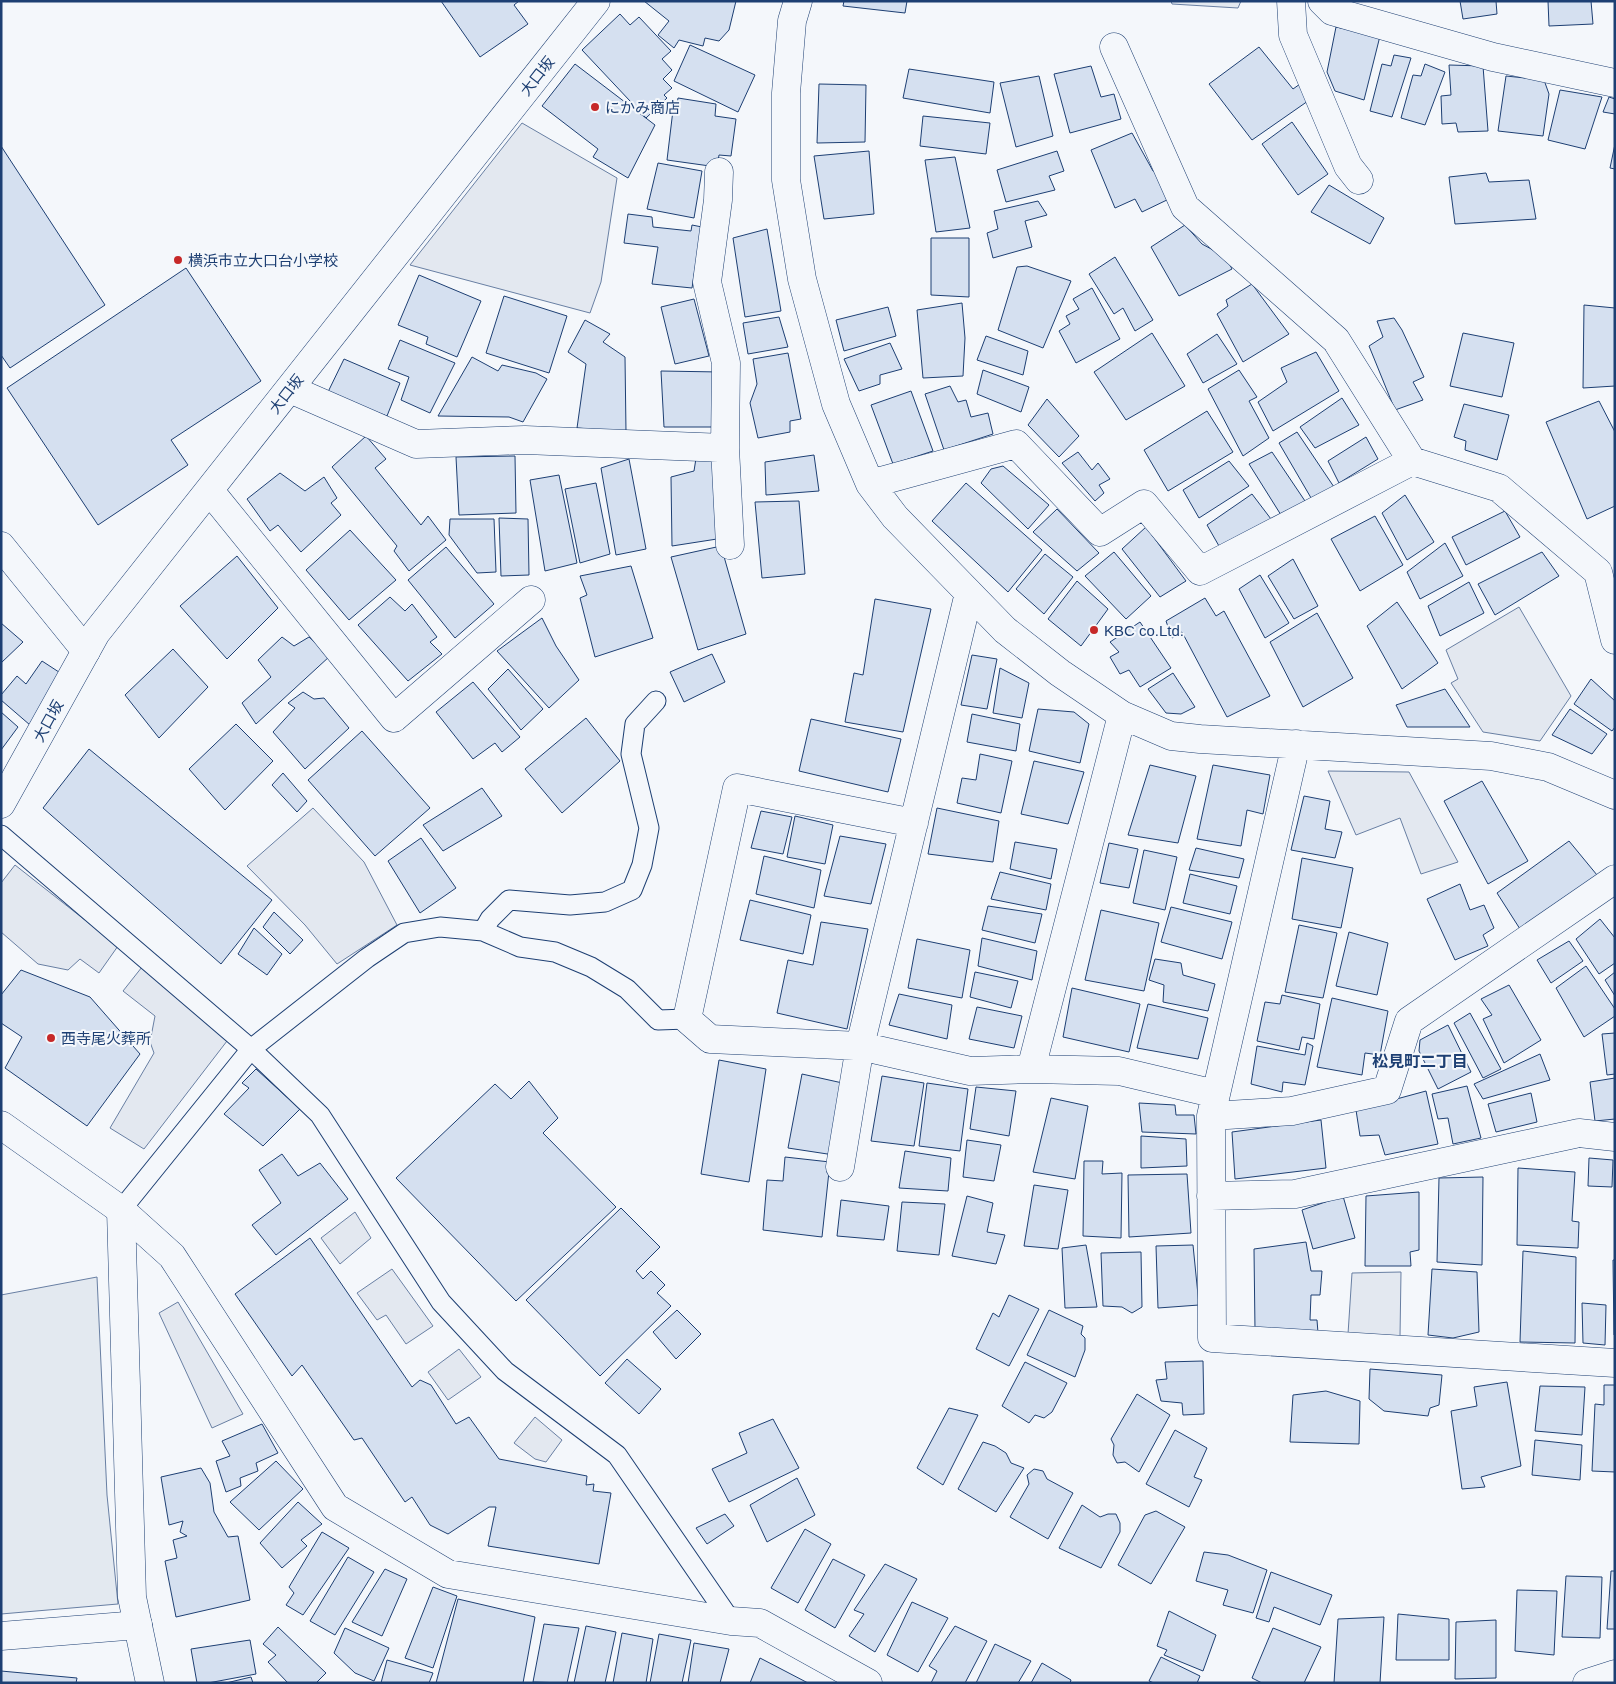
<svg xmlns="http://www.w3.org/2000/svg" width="1616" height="1684" font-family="Helvetica,'Noto Sans JP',sans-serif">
<rect width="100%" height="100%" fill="#f4f7fb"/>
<path fill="#e3e9f0" stroke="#687fa3" d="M1171,1H1241L1238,8L1172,4Z
M97,1277L107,1495L118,1604L1,1614V1295Z"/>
<path fill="#e3e8f0" stroke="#687fa3" d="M522,123L617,178L601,282L590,313L410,265Z
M1519,607L1571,696L1540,741L1483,732L1451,683L1458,679L1446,650Z
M1328,771L1409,772L1458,862L1421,874L1400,818L1356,835Z
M313,808L364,862L397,925L337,964L305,925L247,866Z
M15,865L118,946L99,973L80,959L68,970L38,964L1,932V883Z
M142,967L227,1041L144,1149L110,1128L154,1053L150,1042L155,1016L123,991Z
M355,1212L371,1238L340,1264L321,1238Z
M392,1269L433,1326L406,1344L386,1315L377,1320L357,1293Z
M1401,1272L1400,1336L1348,1334L1352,1273Z
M178,1302L243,1414L212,1428L159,1313Z
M459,1349L481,1377L448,1400L428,1372Z
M535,1417L562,1440L546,1462L535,1459L514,1443Z"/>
<path fill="#d5e0f0" stroke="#1d3f73" d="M441,1H519L514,5L528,24L480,57Z
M644,1H736L729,30L719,41L705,38L703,46L679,40L674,48L658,35L669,21Z
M844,1H907L905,13L843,6Z
M1460,1H1496L1497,14L1463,19Z
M1548,1H1591L1593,24L1549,26Z
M620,14L630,25L639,17L671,51L662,59L672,70L663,79L672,88L664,95L667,98L646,118L582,50Z
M1336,27L1380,36L1364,100L1335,91L1327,72Z
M690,45L755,75L738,112L674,81Z
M1259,47L1293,89L1300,84L1308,101L1252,140L1209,84Z
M1394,55L1411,58L1392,117L1370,111L1382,64L1391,66Z
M575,64L655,125L628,178L593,157L598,149L542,106Z
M1425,64L1445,72L1425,125L1401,118L1413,75L1421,76Z
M1449,65L1483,66L1488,131L1458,132L1456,123L1442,124L1441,96L1451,95Z
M1091,66L1101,97L1114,94L1121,119L1070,133L1054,74Z
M909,69L994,82L990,113L903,98Z
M1039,76L1053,136L1016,147L1000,83Z
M1506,76L1544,80L1549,94L1543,136L1498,131Z
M819,84L866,85L865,142L817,143Z
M1560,90L1602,97L1585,149L1548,140Z
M1609,97L1615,99V114L1603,112Z
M678,98L716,104L715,116L736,119L731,156L719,155L717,167L667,160L673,110H676Z
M923,116L990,123L986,154L920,146Z
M1292,122L1328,174L1298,195L1262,144Z
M1132,133L1153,171L1161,172L1171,198L1142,212L1135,199L1115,208L1091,150Z
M1615,144V169L1610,168Z
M1,146L105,305L10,368L1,355Z
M869,151L874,214L824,219L814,156Z
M1057,151L1064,171L1049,176L1055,190L1006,202L997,170Z
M955,157L970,228L936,232L925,160Z
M658,163L702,171L694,218L647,209Z
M1486,173L1489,182L1529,180L1536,219L1455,224L1449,177Z
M1329,185L1384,218L1370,244L1311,212Z
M1038,201L1047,215L1025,221L1032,247L993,258L987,233L998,229L994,211Z
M628,214L652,217L653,227L691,231L692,225L702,227L692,288L652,284L658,247L624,243Z
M1185,225L1202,244L1226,257L1232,269L1179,296L1151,247Z
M767,229L781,311L745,317L733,238Z
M931,238H969V297L931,295Z
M1115,257L1153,320L1135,331L1123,308L1114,314L1089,274Z
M1027,266L1071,281L1043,348L998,330L1017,267Z
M186,268L261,381L171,440L188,465L98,525L7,388Z
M419,275L481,301L457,357L426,344L428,337L398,325Z
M1252,284L1289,334L1243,362L1217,314L1228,306L1226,300Z
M1092,288L1120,339L1076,363L1059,331L1070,324L1066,316L1079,309L1073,299Z
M504,296L567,316L549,373L486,353Z
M694,299L709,356L675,364L661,307Z
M962,303L965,338L963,376L923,378L917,310Z
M1584,305L1615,308V386L1583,388Z
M888,307L896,336L844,351L836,320Z
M779,317L788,347L748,354L743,323Z
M1394,318L1402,330L1424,377L1413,382L1423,400L1395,410L1369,346L1383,337L1377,321Z
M585,320L610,334L603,342L625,357L626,432L577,428L586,364L568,352Z
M1152,333L1185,386L1126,420L1094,372Z
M1463,333L1514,343L1502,397L1450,386Z
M1217,334L1237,364L1203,383L1187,354Z
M986,336L1028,351L1023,375L977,360Z
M400,340L455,363L430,413L401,400L409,377L388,369Z
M890,343L902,369L880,375V384L859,391L844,359Z
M1316,352L1339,391L1273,431L1258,402L1287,382L1281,368Z
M788,353L801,419L790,421V432L758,438L750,403L757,384L753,359Z
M472,357L498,371L502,365L536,373L547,379L523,422L509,417L438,416Z
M344,359L400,383L387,416L327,394Z
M983,370L1029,387L1021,412L977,394Z
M1239,370L1257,397L1249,401L1269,438L1243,456L1208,389Z
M661,371L720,372V427H664Z
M950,386L958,402L966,400L971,417L988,413L993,434L944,450L925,394Z
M911,391L933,451L893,464L871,405Z
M1342,398L1359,425L1315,448L1300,427Z
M1047,399L1079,436L1059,457L1028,425Z
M1599,401L1615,432V506L1587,519L1546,422Z
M1464,404L1509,415L1497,460L1465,450L1466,441L1454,437Z
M1207,411L1233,452L1168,491L1144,450Z
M1297,432L1336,490L1314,503L1279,443Z
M366,436L386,459L375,468L421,525L428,516L446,540L409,571L394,551L397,546L332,467Z
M1366,437L1378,459L1339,483L1328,461Z
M697,452L712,453L717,539L672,546L671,477L694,471Z
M1078,452L1092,470L1098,463L1110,479L1099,485L1104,493L1095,501L1062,463Z
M1272,452L1305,501L1281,515L1249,464Z
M814,455L819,491L766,495L765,462Z
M515,456L516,513L459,515L456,457Z
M629,459L646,549L616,555L601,468Z
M1229,461L1249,486L1199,518L1183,490Z
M1003,466L1049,505L1028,529L981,483L991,469Z
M280,473L305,491L324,477L337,498L331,503L341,515L301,552L278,525L270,531L247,499Z
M559,475L577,563L545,571L530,480Z
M596,483L610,554L580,563L565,489Z
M966,483L1042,550L1008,592L932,521Z
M1252,494L1271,519L1219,546L1207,525Z
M1405,495L1434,542L1407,560L1382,513Z
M799,501L805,574L762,578L755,502Z
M1057,509L1099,553L1077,571L1033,532Z
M1505,511L1520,537L1466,565L1452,537Z
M1375,516L1403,565L1360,591L1331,539Z
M499,518L528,519L529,575L501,576Z
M450,519H494L496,572L477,573L449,535Z
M1146,527L1186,581L1160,597L1122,549Z
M350,530L396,580L349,620L306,570Z
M1445,543L1463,576L1420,599L1407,572Z
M721,546L746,634L698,650L671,557Z
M446,547L494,604L455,638L408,580Z
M1114,552L1151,596L1126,619L1085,576Z
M1542,552L1559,576L1495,615L1478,584Z
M1045,554L1073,577L1044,614L1016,589Z
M237,556L278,608L227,659L180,606Z
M1293,559L1318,606L1294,619L1268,576Z
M631,566L653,638L595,657L580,598L587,595L580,576Z
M1260,575L1289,623L1265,638L1239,589Z
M1077,581L1108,609L1081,646L1048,619Z
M1469,582L1484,613L1440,636L1428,606Z
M390,597L405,611L412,604L437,637L430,642L442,654L408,681L358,625Z
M1205,598L1216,616L1224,611L1270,696L1227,717L1182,632L1172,638L1166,621Z
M875,599L931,609L903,732L845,722L854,673L863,675Z
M1397,602L1438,663L1402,689L1367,626Z
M1317,613L1353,678L1303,707L1270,642Z
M542,618L556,646L579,680L549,708L497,651Z
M1140,622L1171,668L1140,687L1129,670L1120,674L1110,657L1119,652L1110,642Z
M1,623L23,642L1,663Z
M282,637L294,646L309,637L330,656L256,724L242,703L271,677L258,660Z
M173,649L208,687L159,738L125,695Z
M712,654L725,682L684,702L670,672Z
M972,655L997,659L987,709L961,705Z
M42,661L65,676L30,725L1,700V695L17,676L26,684Z
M1000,668L1029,683L1022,718L993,713Z
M508,669L543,709L521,730L488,689Z
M1173,673L1195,707L1181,714L1166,713L1148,689Z
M1591,679L1615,701V727L1612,731L1574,704Z
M473,682L520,737L502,752L495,743L473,759L436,712Z
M1445,689L1470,727H1407L1396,705Z
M303,692L314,699L324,698L349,728L305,769L273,732L295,708L288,703Z
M1038,709L1074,712L1089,724L1080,763L1029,751Z
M1570,709L1607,734L1592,754L1552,735Z
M1,712L18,727L1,750Z
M972,714L1020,724L1016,751L967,742Z
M586,718L620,761L562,813L525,769Z
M811,719L901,739L888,792L799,771Z
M236,724L273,761L225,810L189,769Z
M362,731L430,808L375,856L308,780Z
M89,749L272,900L221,964L43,808Z
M980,754L1012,761L1001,813L957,803L962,778L976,780Z
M1034,761L1084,772L1068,824L1021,814Z
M1150,765L1196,776L1178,843L1128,835Z
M1213,765L1270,775L1263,814L1247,810L1241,846L1197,839Z
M283,773L307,801L297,812L272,785Z
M1482,781L1528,861L1488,884L1444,801Z
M482,788L502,816L443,851L423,825Z
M1304,796L1330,801L1325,829L1342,832L1335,858L1291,850Z
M937,808L999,821L993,862L928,854Z
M761,811L792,817L783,854L751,848Z
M795,816L833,825L825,864L787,857Z
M840,836L886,844L871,904L824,896Z
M421,838L456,888L420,913L388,861Z
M1569,841L1597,875L1520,929L1497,893Z
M1015,842L1057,849L1051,879L1010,869Z
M1109,843L1138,849L1129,888L1100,883Z
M1196,848L1244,859L1239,878L1189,870Z
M1144,850L1177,857L1165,910L1133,903Z
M764,856L821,870L814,908L756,894Z
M1302,858L1353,868L1341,928L1292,919Z
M1000,872L1051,884L1046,910L991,899Z
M1190,874L1237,886L1230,914L1183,903Z
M1460,884L1470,910L1484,905L1494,928L1483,935L1488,946L1455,960L1427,899Z
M750,900L811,915L803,954L740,940Z
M988,906L1042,914L1035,943L982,930Z
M1171,907L1232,922L1222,959L1161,942Z
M1101,910L1159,923L1144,991L1085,980Z
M274,912L303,940L290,954L263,927Z
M1600,919L1615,938V963L1599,974L1576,939Z
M821,922L868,929L847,1029L777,1013L788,960L813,965Z
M1299,925L1337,933L1323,998L1285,992Z
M254,928L282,954L267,975L238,954Z
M1349,932L1388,943L1377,995L1336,986Z
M982,938L1037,951L1032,980L978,966Z
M917,939L970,950L962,998L908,988Z
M1569,941L1583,961L1551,983L1537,960Z
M1155,959L1181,963L1183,975L1215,984L1208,1011L1163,1002L1164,985L1149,980Z
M1586,966L1615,1009V1016L1584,1037L1556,988Z
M21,970L90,997L140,1054L87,1126L5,1068L22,1037L1,1023V995Z
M975,972L1018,981L1011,1008L970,997Z
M1615,972V996L1605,980Z
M1509,985L1541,1040L1504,1063L1483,1019L1492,1015L1481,999Z
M1072,988L1140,1004L1129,1052L1063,1037Z
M899,994L952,1005L947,1039L889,1025Z
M1282,995L1320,1004L1314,1039L1302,1037L1299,1050L1257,1041L1265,1002L1280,1004Z
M1332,998L1388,1011L1380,1055L1365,1053L1362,1075L1317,1067Z
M1148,1004L1208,1018L1198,1059L1137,1048Z
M977,1007L1022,1016L1014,1048L969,1039Z
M1470,1013L1501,1069L1483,1078L1454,1023Z
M1448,1025L1471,1072L1438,1089L1419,1051L1420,1040Z
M1615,1033V1074L1607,1075L1602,1034Z
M1307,1043L1313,1046L1305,1085L1283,1082L1282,1092L1251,1084L1257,1046L1305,1055Z
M1540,1054L1550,1080L1483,1099L1474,1084Z
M719,1060L766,1069L749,1182L701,1174Z
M256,1069L300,1109L263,1146L224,1114L249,1088L242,1083Z
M802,1074L847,1084L834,1155L788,1148Z
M882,1076L924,1083L914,1146L871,1141Z
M1615,1078V1119L1595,1121L1590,1082Z
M529,1081L558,1118L543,1133L616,1207L516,1301L396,1178L495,1084L511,1099Z
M927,1083L968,1089L960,1151L919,1146Z
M1467,1086L1481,1138L1453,1144L1448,1118L1438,1119L1432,1094Z
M976,1087L1016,1091L1009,1136L970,1129Z
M1426,1091L1438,1144L1385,1155L1379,1135L1360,1136L1356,1110Z
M1531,1093L1537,1122L1496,1132L1488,1104Z
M1051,1098L1088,1106L1075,1179L1033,1172Z
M1139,1103L1175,1105L1176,1115H1194L1196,1134L1142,1132Z
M1321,1120L1326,1168L1235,1179L1232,1132Z
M1141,1136L1186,1139L1187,1166L1141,1168Z
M967,1140L1001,1145L994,1181L963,1177Z
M905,1151L951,1158L948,1191L899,1188Z
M282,1154L298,1176L320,1163L348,1199L276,1255L252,1225L281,1203L259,1170Z
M785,1157L830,1162L822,1237L763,1230L767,1180L783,1181Z
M1589,1158L1613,1160L1612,1187L1588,1186Z
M1084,1161H1103L1102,1174L1122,1173L1121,1238L1083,1236Z
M1518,1168L1575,1172L1572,1221L1579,1222L1578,1248L1517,1245Z
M1187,1174L1191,1233L1129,1237L1128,1175Z
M1483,1177L1482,1265L1437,1262L1439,1178Z
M1034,1185L1068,1190L1058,1249L1024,1246Z
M1419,1192V1250L1410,1252L1411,1266H1365L1366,1196Z
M967,1196L993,1203L987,1232L1005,1235L996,1264L952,1256Z
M1343,1196L1355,1238L1313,1249L1302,1210Z
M841,1200L889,1206L884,1240L837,1236Z
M902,1202L945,1204L939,1255L897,1251Z
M621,1208L660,1247L636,1271L643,1279L651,1271L665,1285L657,1293L671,1306L600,1376L526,1300Z
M310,1238L412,1387L420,1380L431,1385L456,1424L469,1417L499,1459L587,1476L586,1485L594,1484L593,1491L611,1493L599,1564L488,1546L496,1507H489L448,1534L430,1525L412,1497L405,1502L362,1438L354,1440L302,1365L292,1376L235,1294Z
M1306,1242L1311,1271H1322L1320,1295H1311L1310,1320H1317L1318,1333L1255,1330L1254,1249Z
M1086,1245L1097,1307L1065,1308L1062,1248Z
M1193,1245L1199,1305L1158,1308L1156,1246Z
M1523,1251L1576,1257L1575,1343L1520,1342Z
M1141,1252L1142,1307L1132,1313L1122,1307L1103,1306L1101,1253Z
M1613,1260H1615V1335H1614Z
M1432,1269L1477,1272L1479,1332L1453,1338L1428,1335Z
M1009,1295L1039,1309L1009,1366L976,1349L993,1313L999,1317Z
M1582,1303L1606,1305L1605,1345L1583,1343Z
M677,1310L701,1334L676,1359L653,1332Z
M1049,1310L1083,1326L1081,1334L1085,1338V1350L1075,1377L1027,1355Z
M627,1359L661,1389L639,1414L605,1383Z
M1203,1361L1204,1414L1183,1415L1182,1403L1161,1401L1156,1380L1167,1379L1165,1362Z
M1025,1362L1067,1383L1052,1412L1044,1418L1035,1415L1029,1423L1002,1406Z
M1370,1369L1442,1375L1439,1405L1430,1408L1428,1416L1384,1411L1369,1399Z
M1507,1382L1521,1466L1481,1477L1485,1487L1462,1489L1451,1411L1477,1406L1474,1387Z
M1604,1385H1615V1472L1592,1471L1595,1404L1604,1405Z
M1540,1386L1585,1387L1582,1435L1535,1431Z
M1326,1391L1360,1401L1359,1444L1290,1442L1293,1395Z
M1137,1394L1170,1415L1139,1472L1125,1462L1117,1463L1113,1455L1114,1445L1111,1439Z
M949,1408L978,1415L943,1485L917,1468Z
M773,1419L799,1468L729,1502L712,1469L747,1453L739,1433Z
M262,1424L278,1453L256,1463L258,1471L240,1478L241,1486L226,1492L216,1461L230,1456L222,1441Z
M1175,1430L1207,1448L1194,1477L1202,1480L1189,1507L1146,1484Z
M1535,1440L1582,1445L1580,1480L1532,1475Z
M983,1442L995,1446L1006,1453L1011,1463L1024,1468L996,1512L958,1489Z
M276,1461L303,1489L259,1530L230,1502Z
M201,1468L210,1483L214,1512L228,1537L238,1536L250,1600L176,1617L165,1561L177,1558L173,1540L187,1536L180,1532L183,1521L169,1525L161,1477Z
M1034,1469L1043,1471L1047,1479L1073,1493L1048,1539L1010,1517L1029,1484L1027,1475Z
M797,1478L815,1515L767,1542L750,1505Z
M298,1502L322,1524L301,1540L307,1546L282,1568L260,1543Z
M1082,1505L1100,1517L1108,1514H1116L1120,1523V1532L1101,1568L1059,1548Z
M1156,1511L1185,1527L1151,1584L1118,1565L1145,1515Z
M725,1514L734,1526L707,1544L696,1528Z
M805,1529L831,1544L798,1603L771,1588Z
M322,1532L349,1548L303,1615L286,1605L294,1593L289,1587Z
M1204,1552L1228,1555L1267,1570L1253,1613L1223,1605L1228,1590L1196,1581Z
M348,1557L374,1572L335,1635L310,1621Z
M833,1559L865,1575L835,1628L805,1610Z
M885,1564L917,1579L875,1652L849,1636L864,1614L854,1610Z
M385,1569L407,1579L382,1636L352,1622Z
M1611,1571H1615V1629H1607Z
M1271,1572L1332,1595L1320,1625L1274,1607L1269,1622L1256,1618Z
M1566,1576L1602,1577L1600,1638L1562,1637Z
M433,1587L457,1596L433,1668L405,1658Z
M1517,1590L1557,1591L1554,1655L1515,1651Z
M458,1599L535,1617L523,1683H436Z
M912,1602L948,1618L918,1672L887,1655Z
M1169,1611L1216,1635L1203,1671L1164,1655L1167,1650L1157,1646Z
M1398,1614L1449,1619V1660H1396Z
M1384,1617L1380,1683H1334L1338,1619Z
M1496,1620V1678L1455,1679L1456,1622Z
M544,1624L579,1628L567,1683L533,1682Z
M586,1626L616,1632L605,1683H574Z
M955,1626L987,1641L965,1683H931L937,1671L929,1666Z
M278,1627L326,1673L316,1683H288L268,1662L276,1655L263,1644Z
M345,1628L389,1648L374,1681L355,1673L334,1653Z
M1273,1628L1321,1647L1304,1683H1262L1252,1678Z
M622,1633L653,1639L646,1683H613Z
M659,1634L691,1640L682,1683H650Z
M250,1640L256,1674L208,1683H197L191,1649Z
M694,1643L729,1649L720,1683H688Z
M995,1644L1031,1661L1018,1683H976Z
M1161,1657L1200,1676L1197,1683H1154L1149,1681Z
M760,1658L808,1683H750Z
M387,1660L433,1673L429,1683H381Z
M1042,1663L1071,1680L1070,1683H1031Z
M1,1671L77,1678L76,1683H1Z
M251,1677L253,1683H226Z"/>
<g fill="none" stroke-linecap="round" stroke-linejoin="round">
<defs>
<path id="service" d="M1,835L251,1049L320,1115L441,1302L505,1371L617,1455L731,1621
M483,931L490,919L509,900L570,905L605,902L632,890L642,865L649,828L631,754L635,724L656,701
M121,1210L251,1049L367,958L404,933L440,927L483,931L520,947L555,952L591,967L627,989L658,1020L687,1019"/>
<path id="minor" d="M798,1L792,21L786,93V180L802,279L836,404L870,484L895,517L1005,630L1060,673L1122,715L1171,736L1200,739L1491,756L1548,767L1615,795
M1291,1L1293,35L1348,166L1359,180
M1322,1L1332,11L1493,57L1615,83
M1114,47L1185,207L1336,340L1412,461L1499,488L1598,572L1615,640
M719,172L718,200L707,282L726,363L725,448L730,545
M290,389L416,444L525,440L725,448
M870,484L1016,444L1100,532L1144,504L1200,571L1412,461
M210,491L394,718L531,600
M1,546L86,651
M1296,744L1211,1116L1212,1338L1615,1363
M914,823L737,788L687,1019L710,1039L860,1046L970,1071L1031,1069L1119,1071L1216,1094
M1031,1069L1122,715
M1211,1116L1292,1111L1387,1090L1409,1021L1615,879
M1,1125L121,1210L172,1256L335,1507L448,1574L731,1621L760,1623L868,1683
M840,1167L860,1046L969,593
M1211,1196L1295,1194L1579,1133L1615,1137
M1,1636L138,1625
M1587,1683L1615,1674"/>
<path id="tertiary" d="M1,804L96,633L596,1
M121,1210L132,1597L150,1683"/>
</defs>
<use href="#service" stroke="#1d3f73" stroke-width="21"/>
<use href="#minor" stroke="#1d3f73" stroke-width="29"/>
<use href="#tertiary" stroke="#1d3f73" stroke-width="29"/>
<use href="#service" stroke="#f4f7fb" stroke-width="19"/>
<use href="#minor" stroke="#f4f7fb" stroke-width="28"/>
<use href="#tertiary" stroke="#f4f7fb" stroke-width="28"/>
</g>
<g fill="#c62828" stroke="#f4f7fb" stroke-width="2">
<circle cx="595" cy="107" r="5"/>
<circle cx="178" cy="260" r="5"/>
<circle cx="1094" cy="630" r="5"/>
<circle cx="51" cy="1038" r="5"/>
</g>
<g text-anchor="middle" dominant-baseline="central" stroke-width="4" stroke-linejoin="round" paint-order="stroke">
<g font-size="15" fill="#1d3f73" stroke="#f4f7fb">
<text transform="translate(537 76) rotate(-52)">大口坂</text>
<text transform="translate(286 394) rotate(-52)">大口坂</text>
<text transform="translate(48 721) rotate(-61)">大口坂</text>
</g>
<g font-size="15" fill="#1d3f73" stroke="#f4f7fb" text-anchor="start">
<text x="605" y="107">にかみ商店</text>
<text x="188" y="260">横浜市立大口台小学校</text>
<text x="1104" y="630">KBC co.Ltd.</text>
<text x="61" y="1038">西寺尾火葬所</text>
</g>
<g font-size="16" font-weight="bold" fill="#1d3f73" stroke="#f4f7fb">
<text x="1420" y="1061">松見町二丁目</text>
</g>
</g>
<rect width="1616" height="1684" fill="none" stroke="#1d3f73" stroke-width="5"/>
</svg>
